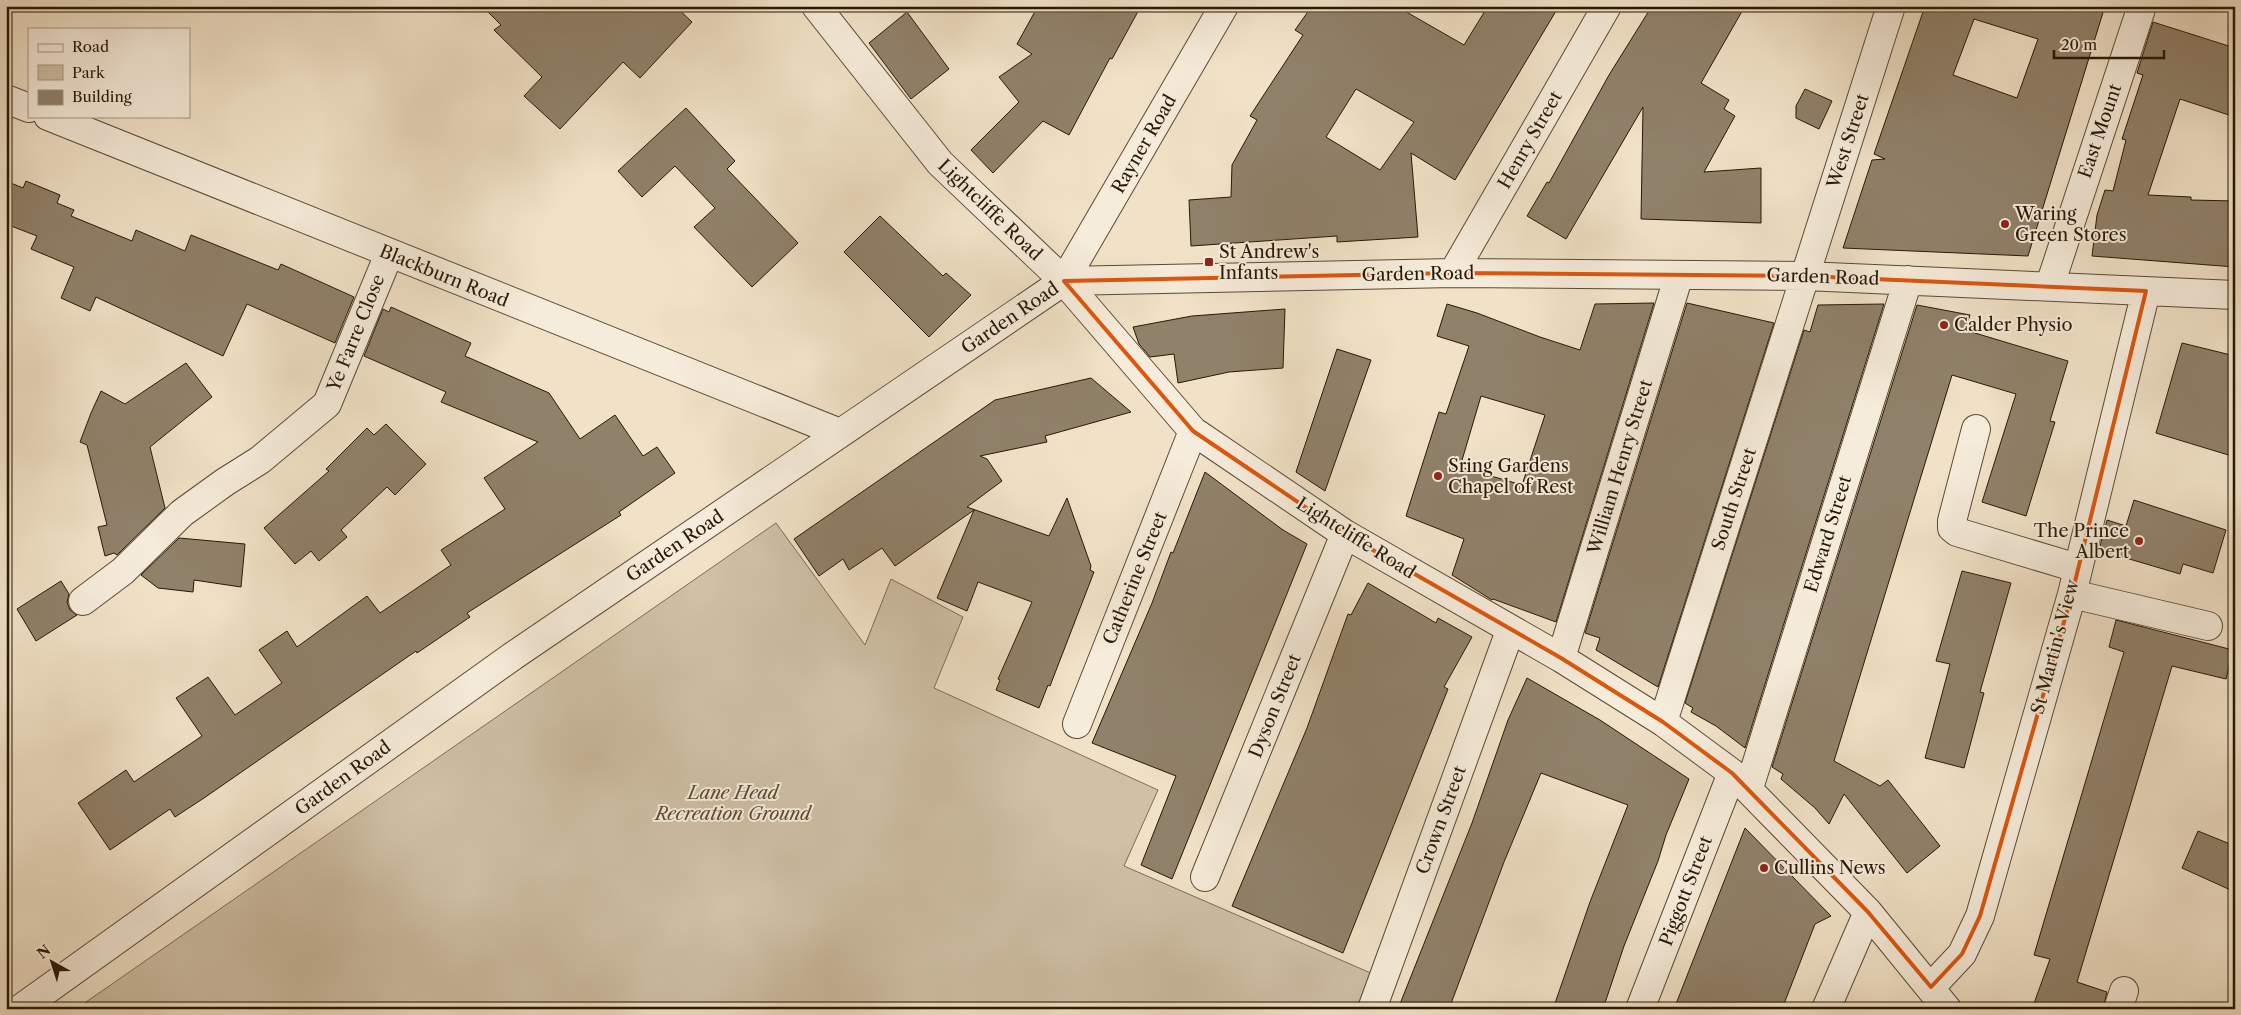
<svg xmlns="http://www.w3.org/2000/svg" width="2241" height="1015" font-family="'Libre Caslon Text',serif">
<rect width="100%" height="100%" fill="#f1e2c7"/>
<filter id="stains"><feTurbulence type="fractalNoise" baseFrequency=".004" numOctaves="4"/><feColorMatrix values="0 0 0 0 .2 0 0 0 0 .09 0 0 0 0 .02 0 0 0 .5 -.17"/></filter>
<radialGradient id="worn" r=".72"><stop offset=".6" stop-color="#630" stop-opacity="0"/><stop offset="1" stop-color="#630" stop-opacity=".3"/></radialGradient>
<path fill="#cfc0a6" stroke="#7b6c56" d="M776,523L865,645L891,579L963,617L934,688L1158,790L1124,866L1373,974L1358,1009H76Z"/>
<path fill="#90816a" stroke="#271805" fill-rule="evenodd" d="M482,6H675L692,22L640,78L623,62L560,129L524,96L542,77L494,30L501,25Z
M1038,6H1141L1112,59L1110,58L1069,135L1043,121L993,173L971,150L1019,102L999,77L1032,54L1017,44Z
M1312,6H1396L1464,45L1488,6H1559L1455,180L1411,153L1418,237L1337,242V236L1191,246L1189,200L1231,197L1232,165L1257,120L1250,116L1303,35L1295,30ZM1356,89L1414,122L1380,170L1326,137Z
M1652,6H1745L1701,83L1729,100L1724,109L1735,116L1704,172L1761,168V223L1641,219L1643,107L1566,239L1527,216L1547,182L1549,183L1609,75Z
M1925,6H2105L2028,256L1843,248L1872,160L1885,159L1874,154ZM1974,19L2038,39L2017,98L1953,75Z
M907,12L949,69L911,99L869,43Z
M2153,22L2235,48V117L2180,99L2148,195L2191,197V200L2235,201V267L2092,256L2097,215L2105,190L2113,191L2126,140L2122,139L2143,75L2137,73Z
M1805,89L1832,101L1819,129L1796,118V106Z
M686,108L735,161L727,169L798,243L752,287L694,227L715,208L675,166L642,197L618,171Z
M6,181L23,188L26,181L60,195L57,203L74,210L71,216L132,241L136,230L185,251L191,235L278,270L281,264L354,297L335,343L247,304L223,356L96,297L90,311L61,298L74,267L31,249L37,236L6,224Z
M880,216L943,276L946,273L971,295L929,337L844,252Z
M1654,303L1556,622L1493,599L1492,600L1452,575L1464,539L1406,516L1439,412L1446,414L1469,346L1437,336L1447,304L1477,313L1540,337L1580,350L1595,304ZM1481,396L1545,415L1522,485L1460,467Z
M1687,303L1774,323L1658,687L1596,650L1600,638L1585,633Z
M1884,304L1745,748L1716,726L1691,712L1693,708L1685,703L1804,330L1810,332L1818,305Z
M1917,305L1970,315L1965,330L2068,361L2050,421L2055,422L2026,516L1982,502L2016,394L1952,375L1834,761L1880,786L1888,780L1940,846L1907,873L1844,794L1829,824L1815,808L1781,779L1783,774L1772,767Z
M391,307L471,343L465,356L549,393L580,439L615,415L643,456L657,447L675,473L619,512L621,515L467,613L470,617L417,653L416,651L204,798L175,817L170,809L110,850L78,803L126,770L134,782L202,736L176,698L208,677L235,715L282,683L259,650L287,631L297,647L367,596L380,613L451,565L441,550L505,509L484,478L538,442L441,402L446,392L364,356L383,309L389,312Z
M1285,309L1283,368L1229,372L1178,383L1174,354L1150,357L1139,344L1133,327L1192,316Z
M2182,343L2235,356V457L2156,433Z
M1337,349L1371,360L1325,491L1296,472Z
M186,363L212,397L150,447L165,508L117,555L114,553L105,556L98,527L107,525L87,445L80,442L91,413L101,391L125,404Z
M1091,378L1131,412L1045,436L1047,442L980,456L987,459L1002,481L967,507L1049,536L1067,498L1091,566L1090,570L1094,572L1050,686L1048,685L1039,708L996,690L1000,680L998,679L1032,602L978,582L967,611L937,598L974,510L895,566L882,548L849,570L843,559L819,576L794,539L995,400Z
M386,424L426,464L395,495L387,487L341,530L347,537L319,561L311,551L295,564L264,528L329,471L326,469L367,428L374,435Z
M1205,472L1283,530L1307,544L1172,879L1141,865L1176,776L1092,743L1152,603L1171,552L1173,553Z
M2134,500L2226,530L2213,573L2183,564L2180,574L2099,550L2107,520L2126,526Z
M179,538L245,544L241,587L194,580L193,592L158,588L141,575Z
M1962,571L2011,583L1980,692L1984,693L1964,768L1925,758L1950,664L1936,661Z
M61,581L69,594L67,602L70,610L77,615L36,641L17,609Z
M1368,583L1436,623L1438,618L1472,637L1444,687L1448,689L1343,953L1232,906L1307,728L1348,614L1351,615Z
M2116,620L2233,650L2226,679L2172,666L2077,982L2107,992L2103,1009H2032L2050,959L2034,955L2124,652L2109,647Z
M1527,678L1600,720L1689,779L1666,835L1658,861L1624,946L1606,1000L1602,1009H1553L1590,902L1628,805L1541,773L1504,862L1449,1009H1398L1472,823L1508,720Z
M1745,828L1831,916L1815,924L1782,1009H1674Z
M2198,831L2235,846V892L2182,868Z"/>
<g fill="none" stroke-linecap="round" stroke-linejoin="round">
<defs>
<path id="minor" d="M816,6L940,163L1064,281L1193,431L1345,534L1561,658L1663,722L1732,773L1868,912L1947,1009
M6,99L29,108
M48,116L840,433
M1453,273L1607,6
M1064,281L1224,6
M2050,285L2142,6
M1976,429L1952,521V528L1957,532L2077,568
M2072,594L2208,626
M83,601L123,571L182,513L225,482L260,460L327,404L389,254
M1561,658L1679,275
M1663,722L1891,6
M1077,724L1193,431
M1749,788L1908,280
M1205,877L1345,534
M1931,987L1962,954L1980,916L2072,594L2146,291
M20,1009L513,656L1064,281L1453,273L1805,276L2235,295
M1372,1009L1510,631
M1640,1009L1732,773
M1826,1009L1868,912
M2118,1009L2124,991"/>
</defs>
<use href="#minor" stroke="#5a4a36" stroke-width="30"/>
<use href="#minor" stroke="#f6ecdb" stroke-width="28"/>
</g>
<path fill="none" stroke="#de560c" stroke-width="4" stroke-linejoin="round" d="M1453,273L1805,276L2146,291L2072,594L1980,916L1962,954L1931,987L1868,912L1732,773L1663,722L1561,658L1345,534L1193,431L1064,281Z"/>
<g fill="#8f2418" stroke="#f6ecdb" stroke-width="2">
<circle cx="2005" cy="224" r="5"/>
<rect x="1204" y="257" width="10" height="10" rx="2.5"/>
<circle cx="1944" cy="325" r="5"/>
<circle cx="1438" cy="476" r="5"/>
<circle cx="2139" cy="541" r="5"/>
<circle cx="1764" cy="868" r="5"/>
</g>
<g text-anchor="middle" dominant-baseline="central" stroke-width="4" stroke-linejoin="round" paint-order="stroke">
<g font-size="18" fill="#271805" stroke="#f6ecdb">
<text transform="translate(2100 131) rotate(-71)">East Mount</text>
<text transform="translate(1530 140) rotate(-60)">Henry Street</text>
<text transform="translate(1848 141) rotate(-72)">West Street</text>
<text transform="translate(1144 144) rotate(-60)">Rayner Road</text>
<text transform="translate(990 210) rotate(44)">Lightcliffe Road</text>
<text transform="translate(1418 274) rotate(-1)">Garden Road</text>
<text transform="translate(444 276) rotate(22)">Blackburn Road</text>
<text transform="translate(1823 277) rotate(2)">Garden Road</text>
<text transform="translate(1010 318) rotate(-34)">Garden Road</text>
<text transform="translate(356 333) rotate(-68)">Ye Farre Close</text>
<text transform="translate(1620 467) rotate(-73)">William Henry Street</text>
<text transform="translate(1734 499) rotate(-72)">South Street</text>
<text transform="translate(1828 534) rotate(-73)">Edward Street</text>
<text transform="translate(1356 538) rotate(32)">Lightcliffe Road</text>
<text transform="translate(675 546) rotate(-34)">Garden Road</text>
<text transform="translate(1135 578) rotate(-68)">Catherine Street</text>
<text transform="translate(2055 647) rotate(-75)">St Martin's View</text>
<text transform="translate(1275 706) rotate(-68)">Dyson Street</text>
<text transform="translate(343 778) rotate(-36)">Garden Road</text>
<text transform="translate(1441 820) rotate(-70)">Crown Street</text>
<text transform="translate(1686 891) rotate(-69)">Piggott Street</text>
</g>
<g font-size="18" fill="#271805" stroke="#f6ecdb" text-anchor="start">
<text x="2015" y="214">Waring<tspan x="2015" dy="21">Green Stores</tspan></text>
<text x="1219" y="252">St Andrew's<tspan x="1219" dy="21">Infants</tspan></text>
<text x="1954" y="325">Calder Physio</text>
<text x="1448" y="466">Sring Gardens<tspan x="1448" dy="21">Chapel of Rest</tspan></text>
<text x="2129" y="531" text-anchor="end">The Prince<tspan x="2129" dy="21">Albert</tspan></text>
<text x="1774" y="868">Cullins News</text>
</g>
<g font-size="18" font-style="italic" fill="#594a35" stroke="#f6ecdb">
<text x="733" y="793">Lane Head<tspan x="733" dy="21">Recreation Ground</tspan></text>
</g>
</g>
<rect width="2241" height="1015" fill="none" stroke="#f1e2c7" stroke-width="25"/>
<rect x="8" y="8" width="2226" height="1000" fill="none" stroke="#271805" stroke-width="2.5"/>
<rect x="12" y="12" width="2216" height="990" fill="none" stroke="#271805"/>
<rect x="28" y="28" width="162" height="90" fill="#f6ecdb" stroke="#a39785"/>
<rect x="38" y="44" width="25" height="8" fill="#f6ecdb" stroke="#a39785"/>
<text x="72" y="52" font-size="15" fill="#271805">Road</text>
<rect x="38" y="65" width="25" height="15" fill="#cfc0a6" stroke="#a39785"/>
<text x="72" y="78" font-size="15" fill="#271805">Park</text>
<rect x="38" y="90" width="25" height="15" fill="#90816a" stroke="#a39785"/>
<text x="72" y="102" font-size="15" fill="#271805">Building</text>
<g transform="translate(52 962) rotate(321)" stroke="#f6ecdb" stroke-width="4" paint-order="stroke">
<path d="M0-4L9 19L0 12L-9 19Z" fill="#271805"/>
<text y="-8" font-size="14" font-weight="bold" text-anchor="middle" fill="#271805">N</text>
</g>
<path d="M2054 50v8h110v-8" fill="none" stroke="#271805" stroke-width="2.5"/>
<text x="2061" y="50" font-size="15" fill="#271805" stroke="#f6ecdb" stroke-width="4" paint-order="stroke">20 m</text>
<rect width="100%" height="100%" filter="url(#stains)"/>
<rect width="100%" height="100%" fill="url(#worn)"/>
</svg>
